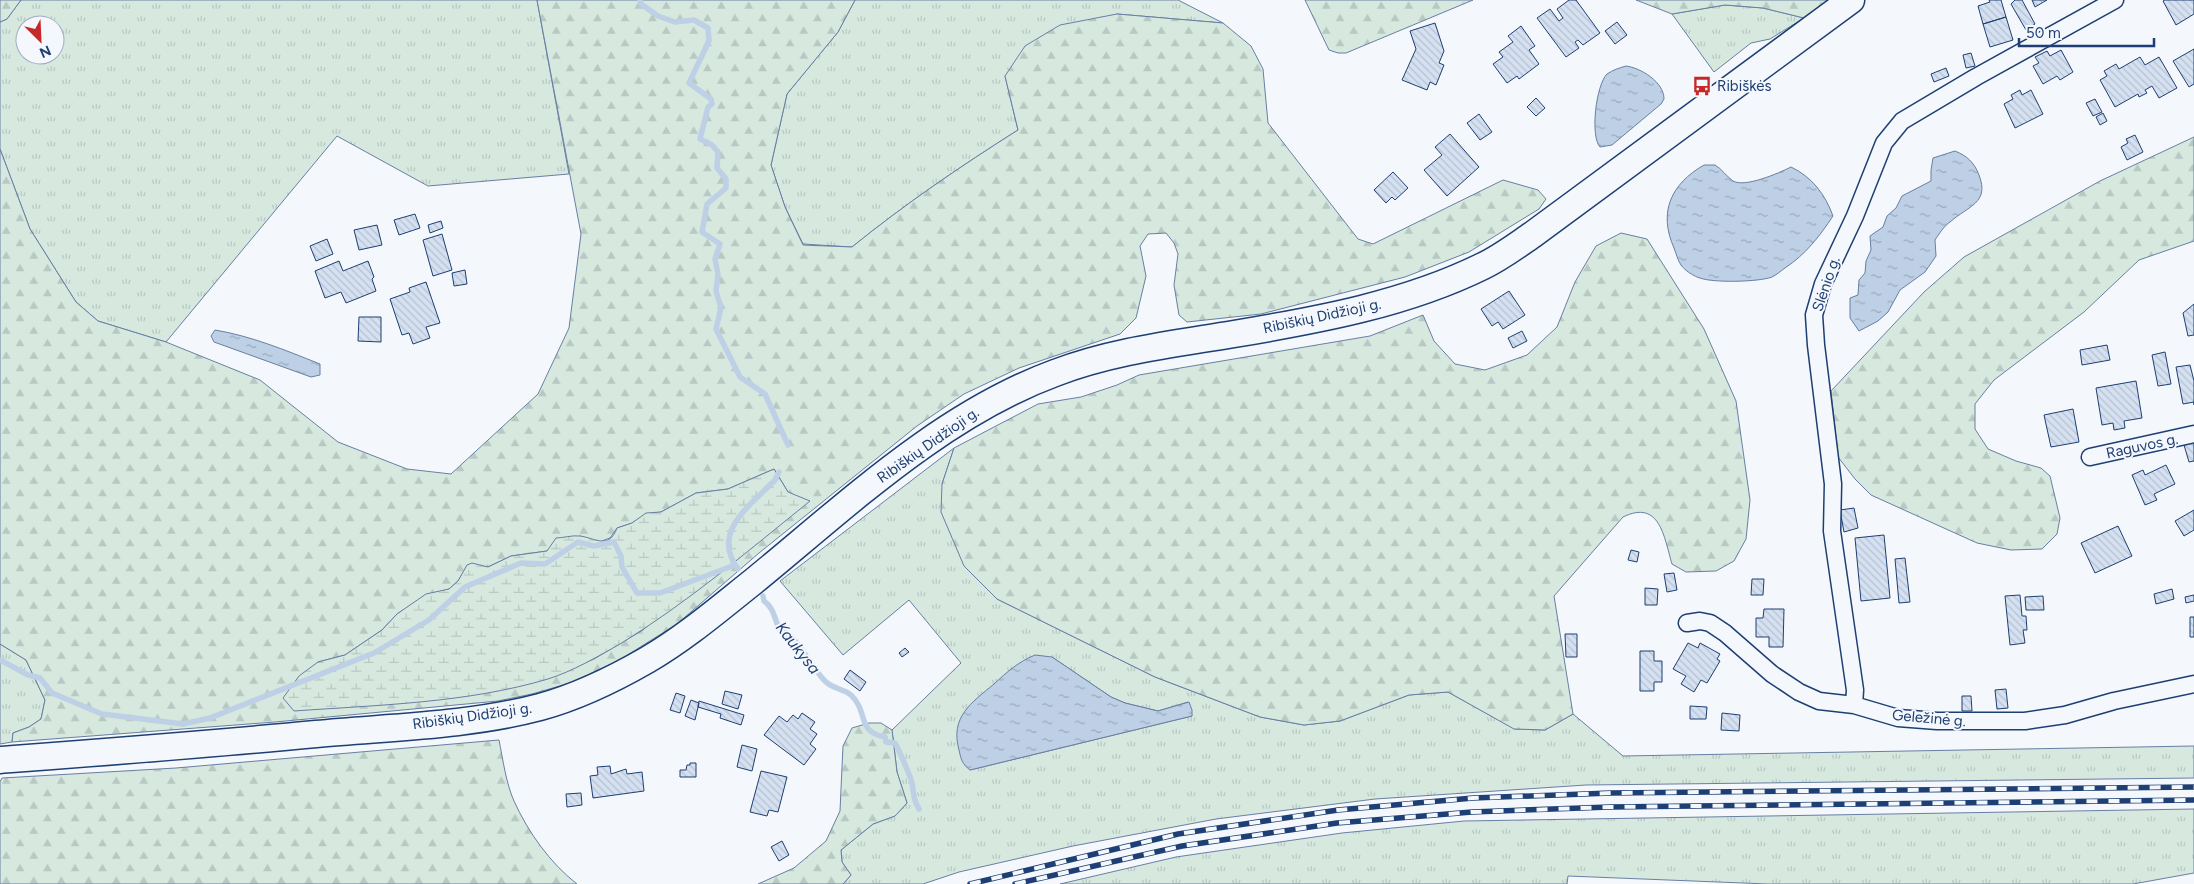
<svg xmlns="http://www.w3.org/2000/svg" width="2194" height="884" font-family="Figtree,sans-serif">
<defs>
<pattern id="grass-tufts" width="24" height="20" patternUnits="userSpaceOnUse" patternTransform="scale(1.25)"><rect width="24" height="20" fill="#d7e8df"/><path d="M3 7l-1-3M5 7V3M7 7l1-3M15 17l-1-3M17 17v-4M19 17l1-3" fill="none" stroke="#b8c8c3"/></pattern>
<pattern id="forest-firs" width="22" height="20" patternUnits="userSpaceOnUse" patternTransform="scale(1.25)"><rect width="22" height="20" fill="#d7e8df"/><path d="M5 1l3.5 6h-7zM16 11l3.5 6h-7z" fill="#b8c8c3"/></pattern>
<pattern id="wetland-marsh" width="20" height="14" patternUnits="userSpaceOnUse" patternTransform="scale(1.25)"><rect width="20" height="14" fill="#d7e8df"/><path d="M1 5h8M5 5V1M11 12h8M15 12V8" fill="none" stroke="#b8c8c3"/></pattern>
<pattern id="water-ripples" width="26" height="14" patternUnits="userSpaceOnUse" patternTransform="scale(1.25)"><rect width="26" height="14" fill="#bed0e5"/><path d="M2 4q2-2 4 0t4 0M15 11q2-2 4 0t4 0" fill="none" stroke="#9aaabe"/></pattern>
<pattern id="building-back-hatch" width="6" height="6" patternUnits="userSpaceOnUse" patternTransform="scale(1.25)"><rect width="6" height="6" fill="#d5e0f0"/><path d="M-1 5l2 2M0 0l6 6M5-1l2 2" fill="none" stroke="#b6c1d1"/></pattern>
</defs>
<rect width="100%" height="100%" fill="#f4f7fb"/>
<path fill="url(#grass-tufts)" stroke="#687fa3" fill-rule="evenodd" d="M21,0H537L569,174L428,186L337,136L166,342L98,321L76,302L30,229L0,149V22L7,19ZM25,25H55V55H25Z
M855,0H1178L1223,23L1117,14L1005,76L1018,130C961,166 905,204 852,247L803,244L785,207L771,165L787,94L838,32Z
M1725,5L1763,8L1804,18L1770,39L1751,43L1714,72L1672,14Z
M954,448L942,484L997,599L1155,677L1260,717L1304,725L1340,721L1409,695L1448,692L1515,729L1545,730L1573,714L1623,756L2194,746V778L1586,785L1375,799L1216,819L1073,846L959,872L923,884H843L851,875L842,862L841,850L873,824L895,816L907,803L897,772L892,730L961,663L909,600L843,655L780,581ZM1052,657L1111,697L1125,703L1158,711L1188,702L1192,716L970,770Z
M0,644L26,660L45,700L41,719L29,727L13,733L12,742L0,744Z
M2194,809V873L2133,884H1768L1568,876L1567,884H1060L1176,857L1342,833L1464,821Z"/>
<path fill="url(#forest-firs)" stroke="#687fa3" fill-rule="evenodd" d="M0,0H21L7,19L0,22Z
M537,0H855L838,32L787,94L771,165L785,207L803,245L852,247C905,204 961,166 1018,130L1005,76L1025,46L1060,25L1117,14L1223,23L1251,46L1263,69L1268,123L1358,239L1373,244L1503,180L1538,190L1546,199L1539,209L1469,252L1405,277L1261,314L1187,322L1179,315L1174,285L1178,254L1174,243L1166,233L1148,234L1140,246L1146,276L1136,318L1120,334L1019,368L964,394L917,426L759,553L677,624L618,661L570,683L532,694L498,701L275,722L12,742L13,733L29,727L41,719L45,700L26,660L0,644V149L30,229L76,302L98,321L166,342L260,380L338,442L407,469L451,474L538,394L569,328L581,234ZM774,469L788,492L643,630L594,659L549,678L492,691L432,700L318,662L345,655L382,630L397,614L411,605L433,594L449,589L458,581L467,566L488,567L511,556L547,551L580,536L599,542L610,538L617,528L632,523L646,514L661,512L696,493L728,489Z
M1305,0H1473L1346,53H1338L1329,50Z
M1636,0H1828L1804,18L1763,8L1725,5L1672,14Z
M2194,137V241L2139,260L2084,312L1994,380L1975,404V429L1988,449L2016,461L2041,468L2050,476L2060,518L2057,534L2042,549L2011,550L1977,543L1871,495L1855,479L1838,457L1831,391L1924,292L1964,257L2100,181Z
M1621,233L1647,239L1704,329L1736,401L1750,500L1746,539L1734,561L1716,571L1686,572L1672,564C1664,537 1660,499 1623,517L1554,596L1573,714L1545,730L1514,729L1448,692L1409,695L1340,721L1304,725L1260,717L1155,677L997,599L964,566L941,512L942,484L954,448L1038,404L1081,397L1117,385L1139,375L1370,336L1423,315L1434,341L1455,364L1485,370L1527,355L1557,327L1575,282L1596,246Z
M869,723H881L892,730L897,772L907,803L895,816L873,824L841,850L842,862L851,875L843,884H758L794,868L826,841L840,811L843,746L852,728Z
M499,740C503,760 506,783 514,801C528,832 550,863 577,884H0V782L2,778L176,768Z"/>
<path fill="url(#wetland-marsh)" stroke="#687fa3" d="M774,469L788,492L810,501C748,551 687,603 620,644C597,657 573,671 548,679C467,703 378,705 294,711L283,698L299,676L318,662L345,655L382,630L397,614L426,594L449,589L458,581L467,565L472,563L488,567L511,556L547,551L556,538C563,538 572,535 580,536C595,538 609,550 617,528L632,523L646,513L661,512L696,493L728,489Z"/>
<path fill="url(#water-ripples)" stroke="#687fa3" d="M1626,66C1641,68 1664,82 1664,99L1661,104L1612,145L1600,147C1590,136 1596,85 1607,74C1613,70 1619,68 1626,66Z
M1955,151C1967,156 1974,162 1979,175C1990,203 1968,206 1950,222C1944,226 1939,234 1935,240L1936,256L1925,272L1900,290L1888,312L1878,321L1859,331L1850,318V298L1858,295L1859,280L1865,273L1866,261L1871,250L1870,236L1883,227L1887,216L1896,208L1902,196L1931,181V170L1933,158Z
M1704,165H1715C1722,169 1726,176 1733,181C1745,188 1779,173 1791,167C1812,177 1825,194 1833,216C1819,237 1806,254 1785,268C1781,271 1776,275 1772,277C1759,282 1713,283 1700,278C1695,277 1684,270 1681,265C1678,261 1676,253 1674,248C1658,212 1671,184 1704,165Z
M215,330C251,336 285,350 320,364V375L311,377L214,342L211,336Z
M1035,655L1052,657L1111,697L1125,703L1158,711L1189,702L1192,710V716L970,770C962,764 961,759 959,750C950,717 971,703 994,684C1007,672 1018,662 1035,655Z"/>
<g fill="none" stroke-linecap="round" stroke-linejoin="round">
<path stroke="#bed0e5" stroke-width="5.5" d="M640,0L641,4L658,16L675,22L694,20L708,28L709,41L689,83L711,99L712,104L708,107L700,139L712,145L718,152L717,168L726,179V188L707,204L702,232L720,244L715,259L718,274L716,291L721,308L716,329L740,377L765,394L788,445
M738,569C710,532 751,505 775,480L779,472
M763,596L764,601C774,608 774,618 779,628C798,637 810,665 824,680C831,689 843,688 851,695C869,712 856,732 885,737L886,742L895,743C898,748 911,777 912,783C914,795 913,798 919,809
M0,660L28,675L40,678L52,693L102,714L183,724L210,718L374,653L429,620L465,587L521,563L545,564L578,542L594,546L614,542L621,556L622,567L637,593H660L735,565"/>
</g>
<path fill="url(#building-back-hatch)" stroke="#1d3f73" d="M1569,0H1576L1600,33L1583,45L1578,40L1575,42L1579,48L1566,57L1537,18L1550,9L1559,21L1563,18L1557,9Z
M1989,0H2001L2006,17L1983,24L1978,6L1990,2Z
M2015,0H2022L2035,24L2026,30L2011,4Z
M2032,0H2047L2035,7Z
M2165,0H2194V14L2176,25L2163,1Z
M2006,17L2013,40L1990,47L1983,24Z
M1617,22L1627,35L1615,44L1605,31Z
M1435,23L1444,51L1439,63L1444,65L1436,85L1430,82L1427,90L1402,80L1416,49L1410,31Z
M1521,26L1535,46L1529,50L1539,64L1519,79L1517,76L1507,83L1493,64L1503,57L1499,52L1513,42L1508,36Z
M2194,49V84L2189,87L2173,61Z
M2061,50L2073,72L2060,80L2057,76L2043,84L2033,66L2039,63L2035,57L2047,51L2050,56Z
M1971,53L1975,66L1966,68L1963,55Z
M2140,57L2145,65L2159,57L2177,88L2159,98L2152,86L2145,90L2147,93L2139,97L2138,94L2115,107L2100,80L2107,76L2104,71L2116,64L2119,69Z
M1946,68L1949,76L1934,82L1931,74Z
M2020,90L2022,95L2031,90L2043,114L2015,128L2004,104L2013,99L2011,95Z
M1536,98L1545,108L1536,116L1527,107Z
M2095,99L2102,112L2093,116L2086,103Z
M2103,113L2107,121L2100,125L2096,117Z
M1479,114L1492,132L1480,140L1467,123Z
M1450,134L1479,167L1447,196L1424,170L1442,155L1435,147Z
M2135,135L2143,152L2127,160L2121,147L2128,143L2126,139Z
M1393,172L1408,188L1395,200L1392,197L1386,203L1374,190Z
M415,214L420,228L399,235L394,220Z
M441,221L443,228L430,233L428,225Z
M377,225L382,245L359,250L354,230Z
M442,234L452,270L433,276L423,240Z
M327,239L333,254L316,261L310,246Z
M339,261L343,271L368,261L374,277L372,279L376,291L346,303L341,292L325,298L315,271Z
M465,270L467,284L454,286L452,273Z
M426,282L440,323L426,327L430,338L413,344L409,333L402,335L390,299L410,292L409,288Z
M1509,291L1525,315L1503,329L1498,322L1492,326L1481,309Z
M2194,304V335L2188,336L2183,313Z
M359,317H381V342L358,341Z
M1522,331L1527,341L1513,348L1508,338Z
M2107,345L2110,360L2082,365L2080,350Z
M2165,352L2171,384L2158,386L2152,355Z
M2190,365L2194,381V405V402L2183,404L2176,367Z
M2136,381L2142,418L2124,421L2125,428L2114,430L2113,423L2102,425L2096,388Z
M2073,409L2079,442L2051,447L2044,415Z
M2194,442V461L2189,462L2184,445Z
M2166,465L2175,484L2154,494L2157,500L2145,505L2132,475L2143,470L2145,475Z
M1854,508L1858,528L1844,532L1840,510Z
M2194,510V530L2184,536L2175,521Z
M2118,526L2132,556L2095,573L2081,543Z
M1884,535L1890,598L1861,601L1855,538Z
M1631,550L1639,552L1637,562L1628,560Z
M1905,558L1910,602L1899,603L1895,559Z
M1674,573L1677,590L1667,592L1664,574Z
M1752,579H1764L1763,595H1751Z
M1645,588L1658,589L1657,605H1645Z
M2172,589L2174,599L2156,604L2154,594Z
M2020,595L2022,616H2026L2027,630H2023L2025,643L2010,645L2005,596Z
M2194,595V601L2186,603L2185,597Z
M2043,596L2044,610H2026L2025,597Z
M1764,609H1784L1783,647H1769V637H1756V618H1763Z
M2190,617H2194V637H2190Z
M1565,634H1577V657H1566Z
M1688,643L1698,648L1700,643L1720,654L1717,659L1720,661L1707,683L1701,680L1694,692L1681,684L1686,676L1673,669Z
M905,648L909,652L902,657L899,653Z
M1640,651H1654V661H1662V682H1654V691H1640Z
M850,670L866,682L860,691L844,679Z
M2006,689L2008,708L1997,709L1995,690Z
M725,691L742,695L738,709L722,704Z
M676,693L685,696L680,713L670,710Z
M1962,696H1971L1972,711H1962Z
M691,700L699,703L695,720L685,716Z
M699,701L744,715L741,725L720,718L721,714L698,707Z
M1690,706L1707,707L1706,719H1690Z
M802,713L815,722L810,729L817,734L810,744L816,749L804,765L764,735L779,716L787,722L793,715L798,719Z
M1722,713L1740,715L1739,731L1721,730Z
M742,745L757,749L752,771L737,767Z
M690,763H696V777H680V770H686L687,765H690Z
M610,766L611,774L626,769L627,774L642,772L644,791L593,798L590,776L598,775L597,767Z
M761,771L787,777L778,812L769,810L767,816L750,812Z
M581,793L582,805L567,807L566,794Z
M782,841L789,855L779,861L771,847Z"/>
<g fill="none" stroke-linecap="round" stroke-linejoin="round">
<defs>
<path id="street" d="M2090,457L2194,434
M1687,623L1700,621L1710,623L1725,633L1772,674L1799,692L1819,701L1854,705L1898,718L1937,721H2025L2065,715L2114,701L2194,684
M1854,705L1855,690L1832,531L1833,484L1816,345L1814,315L1823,284L1855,216L1884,143L1902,121L1976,77L2115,0"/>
<path id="primary" d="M0,760C105,752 211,744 316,734C390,727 468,726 540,707C577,697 614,679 647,660C685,638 720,608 754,581C847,505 941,415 1055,373C1112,351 1174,344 1234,334C1318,320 1406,304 1483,266C1500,258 1516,246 1532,235L1851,0"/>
</defs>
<use href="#street" stroke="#1d3f73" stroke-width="19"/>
<use href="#primary" stroke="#1d3f73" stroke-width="29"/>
<use href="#street" stroke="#f4f7fb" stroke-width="16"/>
<use href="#primary" stroke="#f4f7fb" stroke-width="26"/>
<defs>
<path id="rail" d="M970,884L1178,834L1338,810L1473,798L1611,793L2194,787
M1015,884L1182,846L1337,823L1472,812L1610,807L2194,800"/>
</defs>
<use href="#rail" stroke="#1d3f73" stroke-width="5.5"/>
<use href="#rail" stroke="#f4f7fb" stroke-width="4" stroke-dasharray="11" stroke-linecap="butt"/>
</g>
<defs>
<symbol id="bus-bare" viewBox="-9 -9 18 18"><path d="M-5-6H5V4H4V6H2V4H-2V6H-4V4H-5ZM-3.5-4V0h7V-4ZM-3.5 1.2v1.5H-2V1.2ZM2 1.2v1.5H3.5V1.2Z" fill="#c62828" stroke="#f4f7fb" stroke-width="2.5" paint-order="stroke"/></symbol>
</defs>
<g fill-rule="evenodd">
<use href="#bus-bare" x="1688" y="72" width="28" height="28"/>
</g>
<g text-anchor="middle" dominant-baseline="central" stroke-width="4" stroke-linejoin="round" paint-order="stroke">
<g font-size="15" fill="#1d3f73" stroke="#f4f7fb" text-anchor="start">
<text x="1717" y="86">Ribiškės</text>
</g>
<g font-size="15" fill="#1d3f73" stroke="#f4f7fb">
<text transform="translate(1826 284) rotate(-71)">Slėnio g.</text>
<text transform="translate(1322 316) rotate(-12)">Ribiškių Didžioji g.</text>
<text transform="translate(928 445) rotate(-35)">Ribiškių Didžioji g.</text>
<text transform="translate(2142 446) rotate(-12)">Raguvos g.</text>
<text transform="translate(472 716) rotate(-8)">Ribiškių Didžioji g.</text>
<text transform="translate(1929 718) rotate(5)">Geležinė g.</text>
</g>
<g font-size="16" font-style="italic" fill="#1d3f73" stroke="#f4f7fb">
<text transform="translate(798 648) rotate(52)">Kaukysa</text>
</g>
</g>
<g transform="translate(40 40) rotate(156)"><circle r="24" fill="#f4f7fb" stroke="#9eadc5"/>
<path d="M0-4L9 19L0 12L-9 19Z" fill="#c62828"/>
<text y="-8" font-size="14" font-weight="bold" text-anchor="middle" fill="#1d3f73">N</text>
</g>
<path d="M2019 38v8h135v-8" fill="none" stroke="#1d3f73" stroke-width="2.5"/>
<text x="2026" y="38" font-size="15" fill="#1d3f73" stroke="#f4f7fb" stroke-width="4" paint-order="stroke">50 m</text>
</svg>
